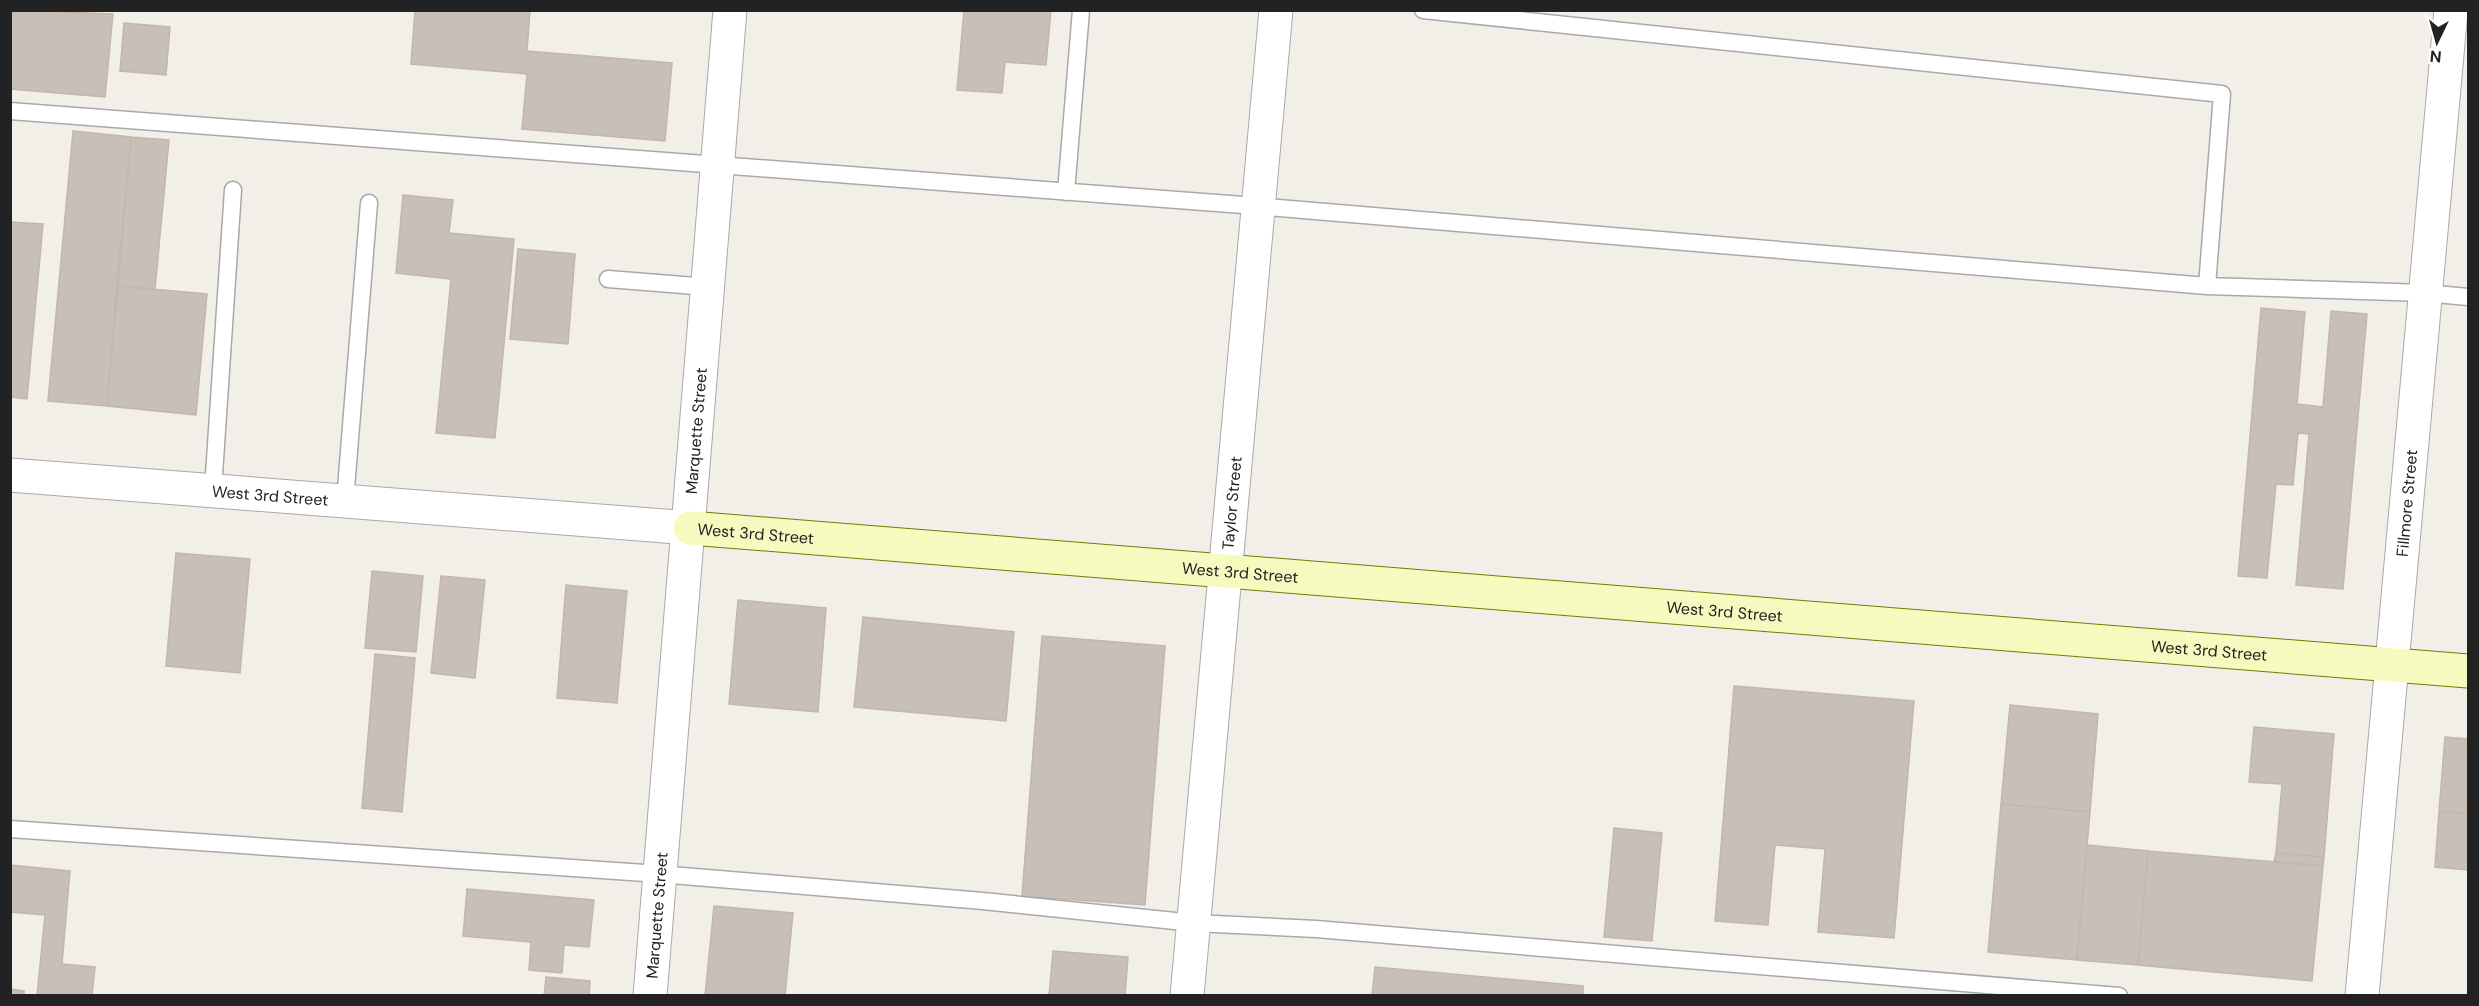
<svg xmlns="http://www.w3.org/2000/svg" width="2479" height="1006" font-family="'DM Sans',sans-serif">
<rect width="100%" height="100%" fill="#f2efe9"/>
<path fill="#c7bfb8" stroke="#c4b6ab" stroke-width="1.5" d="M10,10L113,14L105,97L10,89Z
M415,10H530L527,51L672,63L665,141L522,129L527,74L411,64Z
M964,10H1051L1046,65L1005,62L1002,93L957,90Z
M124,23L170,27L166,75L120,71Z
M73,131L131,137L107,406L48,401Z
M131,137L169,140L155,289L117,286Z
M403,195L453,200L449,233L514,239L495,438L436,433L451,279L396,273Z
M10,222L43,224L27,399L10,397Z
M518,249L575,254L568,344L510,339Z
M117,286L207,294L196,415L107,406Z
M2261,308L2305,312L2297,404L2323,407L2331,311L2367,314L2343,589L2296,585L2309,434L2298,433L2293,485L2276,484L2267,578L2238,576Z
M176,553L250,559L240,673L166,666Z
M372,571L423,576L416,652L365,648Z
M441,576L485,580L475,678L431,673Z
M566,585L627,591L617,703L557,698Z
M738,600L826,608L818,712L729,704Z
M863,617L1014,632L1006,721L854,707Z
M1042,636L1165,646L1145,905L1022,896Z
M375,654L415,658L402,812L362,808Z
M1734,686L1914,701L1894,938L1818,932L1825,849L1775,845L1768,925L1715,921Z
M2010,705L2098,714L2090,812L2001,804Z
M2254,727L2334,734L2324,857L2276,853L2282,784L2249,782Z
M2445,737L2468,739V814L2439,811Z
M2001,804L2090,812L2077,960L1988,952Z
M2439,811L2468,814V870L2435,867Z
M1614,828L1662,833L1652,941L1604,937Z
M2087,845L2148,851L2138,965L2077,960Z
M2148,851L2323,866L2312,981L2138,965Z
M2276,853L2324,857L2323,866L2274,862Z
M10,865L70,871L62,964L95,967L92,996H37L45,915L10,912Z
M467,889L594,900L589,947L564,945L562,973L529,970L531,942L463,936Z
M714,906L793,913L785,996H705Z
M1053,951L1128,957L1125,996H1049Z
M1375,967L1583,986V996H1372Z
M546,977L590,981L589,996H544Z
M10,989L24,991V996H10Z"/>
<g fill="none" stroke-linecap="round" stroke-linejoin="round">
<defs>
<path id="service" d="M1423,10L2222,94L2207,286
M10,111L1256,206L2207,286L2425,293L2468,297
M1066,192L1081,10
M608,279L708,287
M213,490L233,190
M345,501L369,203
M10,829L659,874L983,901L1194,923L1316,929L2119,996"/>
<g id="minor">
<path id="s1" d="M1187,996L1276,10"/>
<path id="s2" d="M2362,996L2451,10"/>
</g>
<g id="tertiary">
<path id="s3" d="M10,475L690,528"/>
<path id="s4" d="M650,996L730,10"/>
</g>
<g id="secondary">
<path id="s5" d="M690,528L2468,671"/>
</g>
</defs>
<use href="#service" stroke="#a9a9a9" stroke-width="19"/>
<use href="#minor" stroke="#a9a9a9" stroke-width="35"/>
<use href="#tertiary" stroke="#a9a9a9" stroke-width="35"/>
<use href="#secondary" stroke="#707d05" stroke-width="35"/>
<use href="#service" stroke="#fff" stroke-width="16"/>
<use href="#minor" stroke="#fff" stroke-width="33"/>
<use href="#tertiary" stroke="#fff" stroke-width="33"/>
<use href="#secondary" stroke="#f7fabf" stroke-width="33"/>
</g>
<g text-anchor="middle" dominant-baseline="central" stroke-width="4.5" stroke-linejoin="round" paint-order="stroke">
<g font-size="16" fill="#222" stroke="#fff">
<text stroke="none"><textPath href="#s4" startOffset="567">Marquette Street</textPath></text>
<text stroke="none"><textPath href="#s3" startOffset="261">West 3rd Street</textPath></text>
<text stroke="none"><textPath href="#s1" startOffset="495">Taylor Street</textPath></text>
<text stroke="none"><textPath href="#s2" startOffset="495">Fillmore Street</textPath></text>
<text stroke="none"><textPath href="#s5" startOffset="66">West 3rd Street</textPath></text>
<text stroke="none"><textPath href="#s5" startOffset="552">West 3rd Street</textPath></text>
<text stroke="none"><textPath href="#s5" startOffset="1038">West 3rd Street</textPath></text>
<text stroke="none"><textPath href="#s5" startOffset="1524">West 3rd Street</textPath></text>
<text stroke="none"><textPath href="#s4" startOffset="81">Marquette Street</textPath></text>
</g>
</g>
<rect width="2479" height="1006" fill="none" stroke="#222222" stroke-width="24"/>
<g transform="translate(2437 42) rotate(185)" stroke="#ffffff" stroke-width="4.5" paint-order="stroke">
<path d="M0-4.5L10 22L0 15L-10 22Z" fill="#222222"/>
<text y="-9" font-size="16" font-weight="bold" text-anchor="middle" fill="#222222">N</text>
</g>
</svg>
